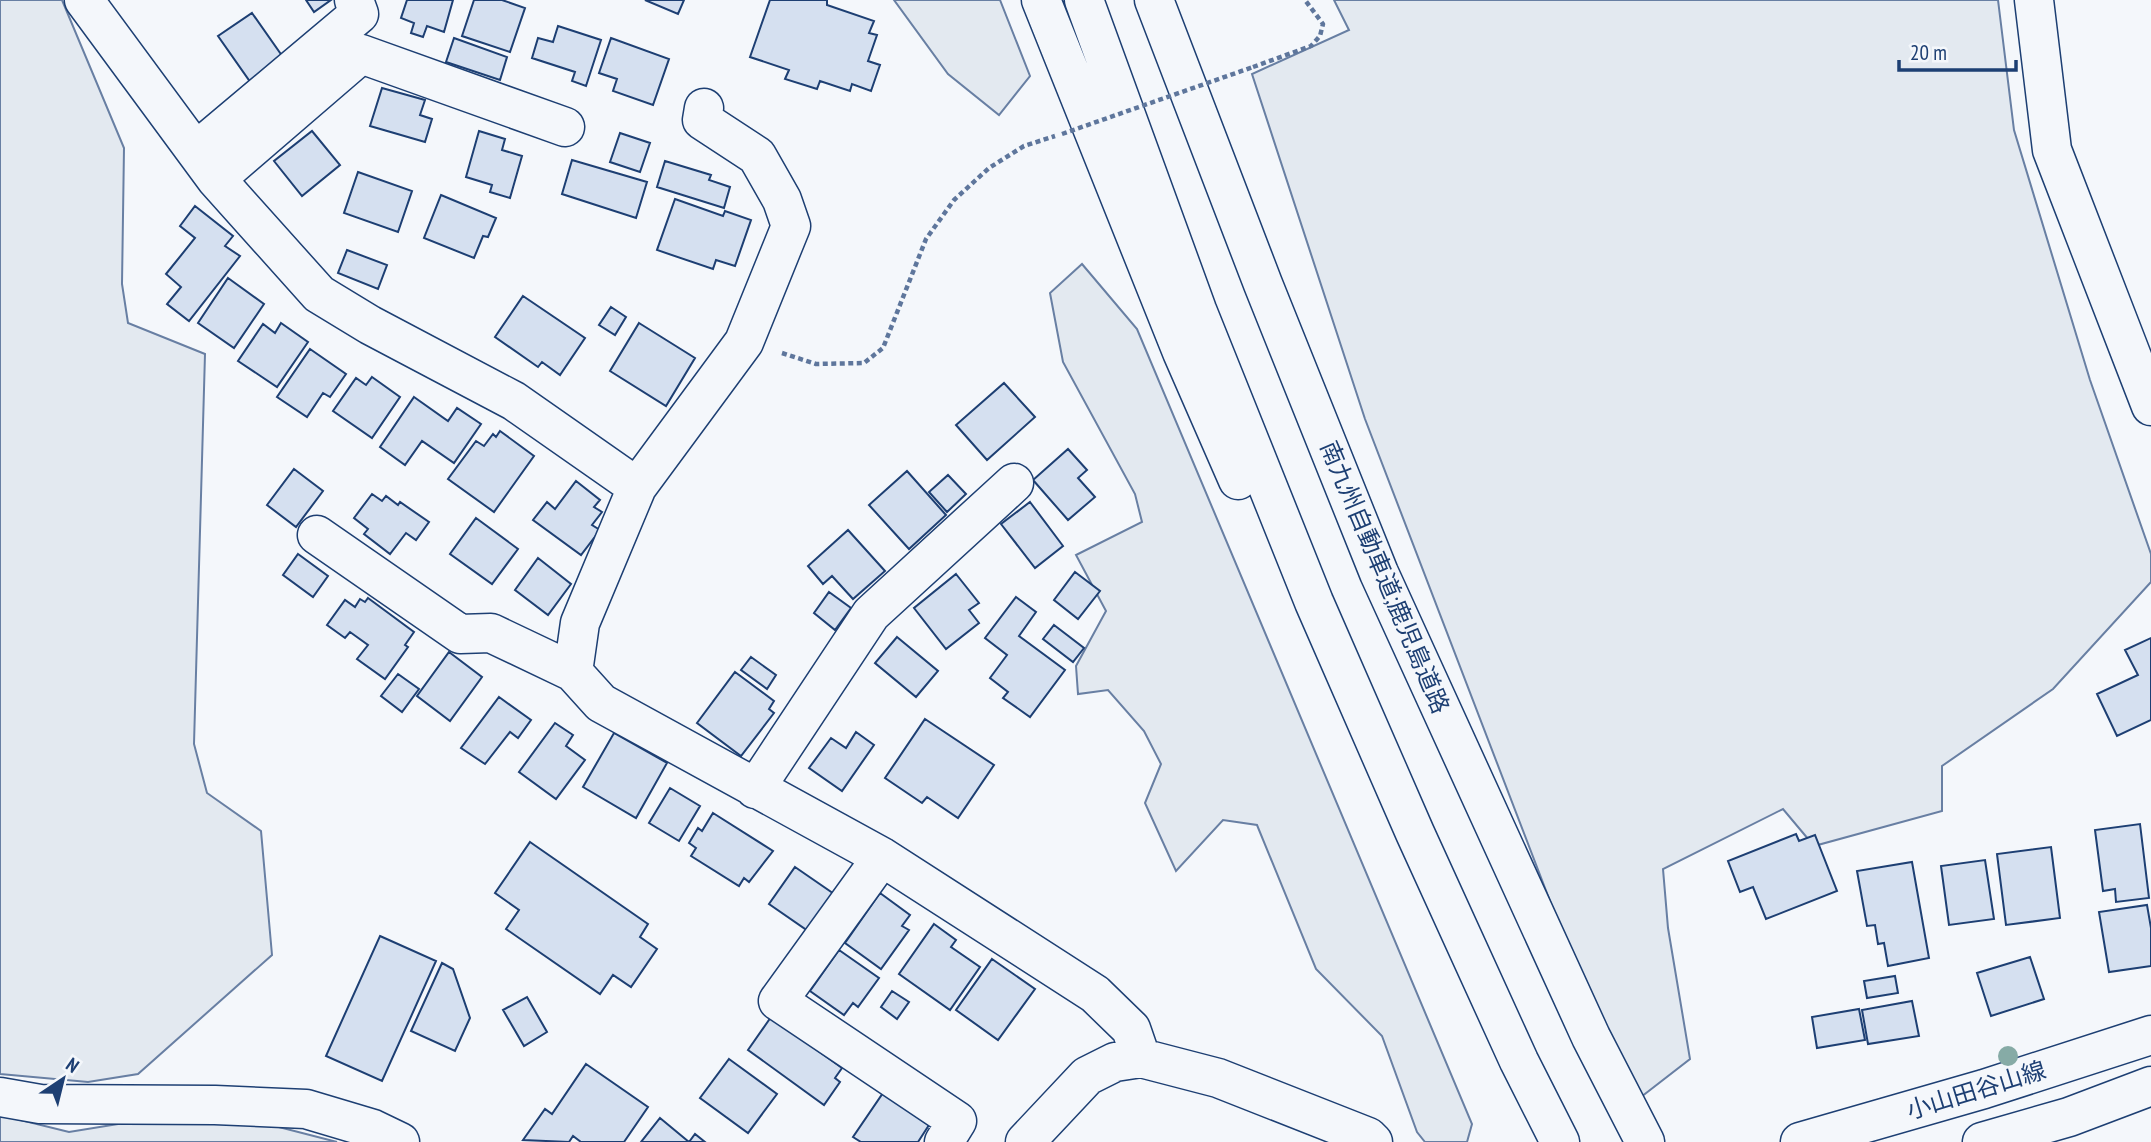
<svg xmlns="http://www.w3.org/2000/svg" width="2151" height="1142" font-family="'PT Sans Narrow','Noto Sans JP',sans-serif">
<rect width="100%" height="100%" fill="#f4f7fb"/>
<path fill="#e3e9f0" stroke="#687fa3" stroke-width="2" d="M0,0H62L124,148L122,284L128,323L205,354L194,744L207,793L261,831L272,955L138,1074L88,1082L0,1074Z
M894,0H1000L1030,76L999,115L948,74Z
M1334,0H1998L2014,130L2090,380L2151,554V582L2053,689L1942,766V811L1814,846L1783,809L1663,869L1668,928L1690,1059L1641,1097L1573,961L1365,419L1252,74L1349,30Z
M1082,264L1137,329L1472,1124L1467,1142H1425L1417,1132L1382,1036L1316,969L1257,825L1223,820L1176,871L1145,803L1161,764L1144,731L1108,690L1078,694L1076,666L1106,611L1076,555L1142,522L1135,494L1063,362L1050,293Z
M0,1115L69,1132L155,1118L275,1126L337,1142H0Z"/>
<path fill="#d5e0f0" stroke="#1d3f73" stroke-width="2" d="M306,0H331L314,12Z
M407,0H453L444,32L427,26L423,37L411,33L414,23L401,18Z
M474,0H502L525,8L510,52L462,36Z
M645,0H684L678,14Z
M770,0H827V5L874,21L869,33L877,35L868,61L880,65L871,91L852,84L850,91L820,81L817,89L785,79L789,70L750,57Z
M252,13L285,60L251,83L218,36Z
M558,26L601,40L586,86L572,81L575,72L532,58L538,38L553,42Z
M454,38L507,57L500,80L446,62Z
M611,38L669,59L653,105L613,91L617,79L599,73Z
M382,88L425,100L420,115L432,119L425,142L370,126Z
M312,131L340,165L302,196L274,161Z
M479,131L505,139L502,150L522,156L510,198L490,192L492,185L466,177Z
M620,133L650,143L640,172L610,162Z
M572,160L647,182L636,218L562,194Z
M665,161L711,175L709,180L730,187L724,208L657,187Z
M358,172L412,191L398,232L344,213Z
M441,195L496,218L488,237L483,236L474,258L424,238Z
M675,199L723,216L725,211L751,220L735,266L716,260L713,269L657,250Z
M195,206L233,236L225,246L240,256L189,321L167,304L181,287L166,274L195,238L180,226Z
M347,250L387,265L378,289L338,273Z
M228,278L264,304L234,348L198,323Z
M523,296L585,338L560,375L542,362L538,367L495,337Z
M611,307L626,317L615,335L599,325Z
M281,323L308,342L277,387L238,361L263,324L275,333Z
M639,323L695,358L666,406L610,371Z
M310,349L346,374L330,397L323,393L307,417L277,397Z
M372,377L400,397L372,438L333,411L356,378L366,385Z
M1004,383L1035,417L987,460L956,425Z
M414,397L448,421L457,408L481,424L454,463L422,441L405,465L380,447Z
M500,431L534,456L494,512L448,479L476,441L484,446L493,434L496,437Z
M1068,449L1087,470L1078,478L1095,497L1068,520L1033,480Z
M294,469L323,491L296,527L267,505Z
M907,471L946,515L909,549L869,505Z
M948,475L966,494L947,512L929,492Z
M576,481L600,500L594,507L602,512L592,525L600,530L581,555L533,520L547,502L555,509Z
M372,494L382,501L386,496L398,505L400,502L429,522L416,540L406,533L390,554L364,534L368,529L354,518Z
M1030,502L1063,546L1035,568L1001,524Z
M476,518L518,549L492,584L450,554Z
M848,530L885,571L853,599L832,576L823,584L808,566Z
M298,554L328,576L313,597L283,575Z
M538,558L571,584L548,615L515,590Z
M1075,572L1100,591L1078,619L1054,600Z
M956,574L979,603L969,610L979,623L946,649L914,608Z
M829,592L851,608L835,630L814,613Z
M1016,597L1036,612L1019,636L1065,670L1030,717L1003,698L1008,692L990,678L1007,655L985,638Z
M368,598L414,632L405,645L408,647L385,679L357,659L368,645L350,632L345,638L327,625L345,600L355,607L360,599L365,602Z
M1054,625L1084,648L1073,662L1043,639Z
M897,637L938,671L916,697L875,663Z
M2151,638V720L2117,736L2097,694L2138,675L2125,650Z
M449,652L482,677L450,721L417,696Z
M751,657L776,675L767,689L741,670Z
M735,672L774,701L769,709L774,713L741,756L697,723Z
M398,674L419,689L402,712L381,696Z
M499,697L531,720L518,738L510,732L485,764L461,748Z
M925,719L994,765L958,818L927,797L922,803L885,778Z
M555,723L573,735L566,746L585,760L556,799L519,772Z
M856,732L874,745L842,791L809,768L831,738L846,748Z
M614,733L667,763L636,818L583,787Z
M670,788L700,806L679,841L649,823Z
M713,813L773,851L749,882L744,878L739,886L691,856L696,848L689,843L698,828L702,831Z
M2140,824L2149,898L2116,902L2115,889L2103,891L2095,830Z
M1796,834L1799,841L1815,835L1837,891L1766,919L1753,887L1740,892L1728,861Z
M530,842L648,924L640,937L657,949L631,987L613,975L600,994L506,929L519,910L495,893Z
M2051,847L2060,918L2006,925L1997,854Z
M1985,860L1994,919L1949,925L1941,866Z
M1912,862L1929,958L1888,966L1884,943L1878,944L1875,925L1867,926L1857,871Z
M795,867L837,896L811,933L769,904Z
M880,893L910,915L902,926L909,930L881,969L845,943Z
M2147,905L2151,928V966L2109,972L2099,912Z
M934,924L956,940L951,947L980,967L950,1010L899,974Z
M380,936L436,961L382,1081L326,1056Z
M839,950L879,978L858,1007L853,1003L844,1015L810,991Z
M2030,957L2044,999L1991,1016L1977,973Z
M992,959L1035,989L998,1040L956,1010Z
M442,963L453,969L470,1018L455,1051L411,1031Z
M1895,976L1898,993L1867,998L1864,981Z
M892,991L909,1002L897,1019L881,1007Z
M527,997L547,1032L524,1046L503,1010Z
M1912,1001L1919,1036L1868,1044L1862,1010Z
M1859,1009L1865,1040L1817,1048L1812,1017Z
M771,1017L842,1068L835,1078L840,1082L824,1105L748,1050Z
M729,1059L777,1094L748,1133L700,1098Z
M586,1064L648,1107L624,1142H581L573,1136L569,1142L523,1140L545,1109L552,1114Z
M883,1093L929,1125L918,1142H861L853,1137Z
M660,1118L689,1142L695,1134L705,1142H641Z"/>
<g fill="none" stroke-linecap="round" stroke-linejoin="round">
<defs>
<path id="minor" d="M84,0L216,179L319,294L370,325L514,401L637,487L580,623L573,672L601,703L882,857L1095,994L1131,1029L1141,1058
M2034,0L2052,150L2151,406
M196,151L359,14L354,0
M216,179L361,54L565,127
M637,487L744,342L791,226L782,200L757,156L702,120L704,108
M317,535L460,634L491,633L573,672
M755,789L871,614L1014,483
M882,857L778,1001L957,1121L944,1142
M0,1097L40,1104L215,1105L306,1109L373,1129L400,1142
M1025,1142L1087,1076L1115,1062L1141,1058L1218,1078L1368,1137L1373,1142"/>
<path id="major" d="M1800,1142L1984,1089L2151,1035
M1982,1142L2069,1117L2151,1086"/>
<path id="highway" d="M1041,0L1182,352L1238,480
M1084,0L1197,310L1314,602L1415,833L1519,1061L1560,1142
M1154,0L1263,284L1379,573L1591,1037L1645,1142"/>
</defs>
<use href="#minor" stroke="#1d3f73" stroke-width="41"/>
<use href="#major" stroke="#1d3f73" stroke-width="41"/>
<use href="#highway" stroke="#1d3f73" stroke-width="41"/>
<path stroke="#5e769c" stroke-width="4.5" stroke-dasharray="5 3.5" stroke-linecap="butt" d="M1253,67L1311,46L1320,36L1323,24L1305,0
M782,353L816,364L864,363L883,348L926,239L954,200L989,168L1024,146L1055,136"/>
<use href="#minor" stroke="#f4f7fb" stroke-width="38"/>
<use href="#major" stroke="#f4f7fb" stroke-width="38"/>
<use href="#highway" stroke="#f4f7fb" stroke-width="38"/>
<path stroke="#5e769c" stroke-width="4.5" stroke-dasharray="5 3.5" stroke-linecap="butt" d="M1062,134L1253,67"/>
</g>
<circle fill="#86aba6" cx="2008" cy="1056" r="10"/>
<g text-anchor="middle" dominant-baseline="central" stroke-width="5" stroke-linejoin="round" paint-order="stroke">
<g font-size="24" fill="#1d3f73" stroke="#f4f7fb">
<text transform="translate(1385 577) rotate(67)">南九州自動車道;鹿児島道路</text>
<text transform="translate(1976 1090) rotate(-17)">小山田谷山線</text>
</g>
</g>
<g transform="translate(63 1079) rotate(35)" stroke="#f4f7fb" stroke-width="5" paint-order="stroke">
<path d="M0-5L12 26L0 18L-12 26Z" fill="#1d3f73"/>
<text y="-10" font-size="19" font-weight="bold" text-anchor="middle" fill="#1d3f73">N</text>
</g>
<path d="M1899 60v10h117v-10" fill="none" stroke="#1d3f73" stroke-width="3.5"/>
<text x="1910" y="60" font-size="21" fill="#1d3f73" stroke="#f4f7fb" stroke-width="5" paint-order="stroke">20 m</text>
</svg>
